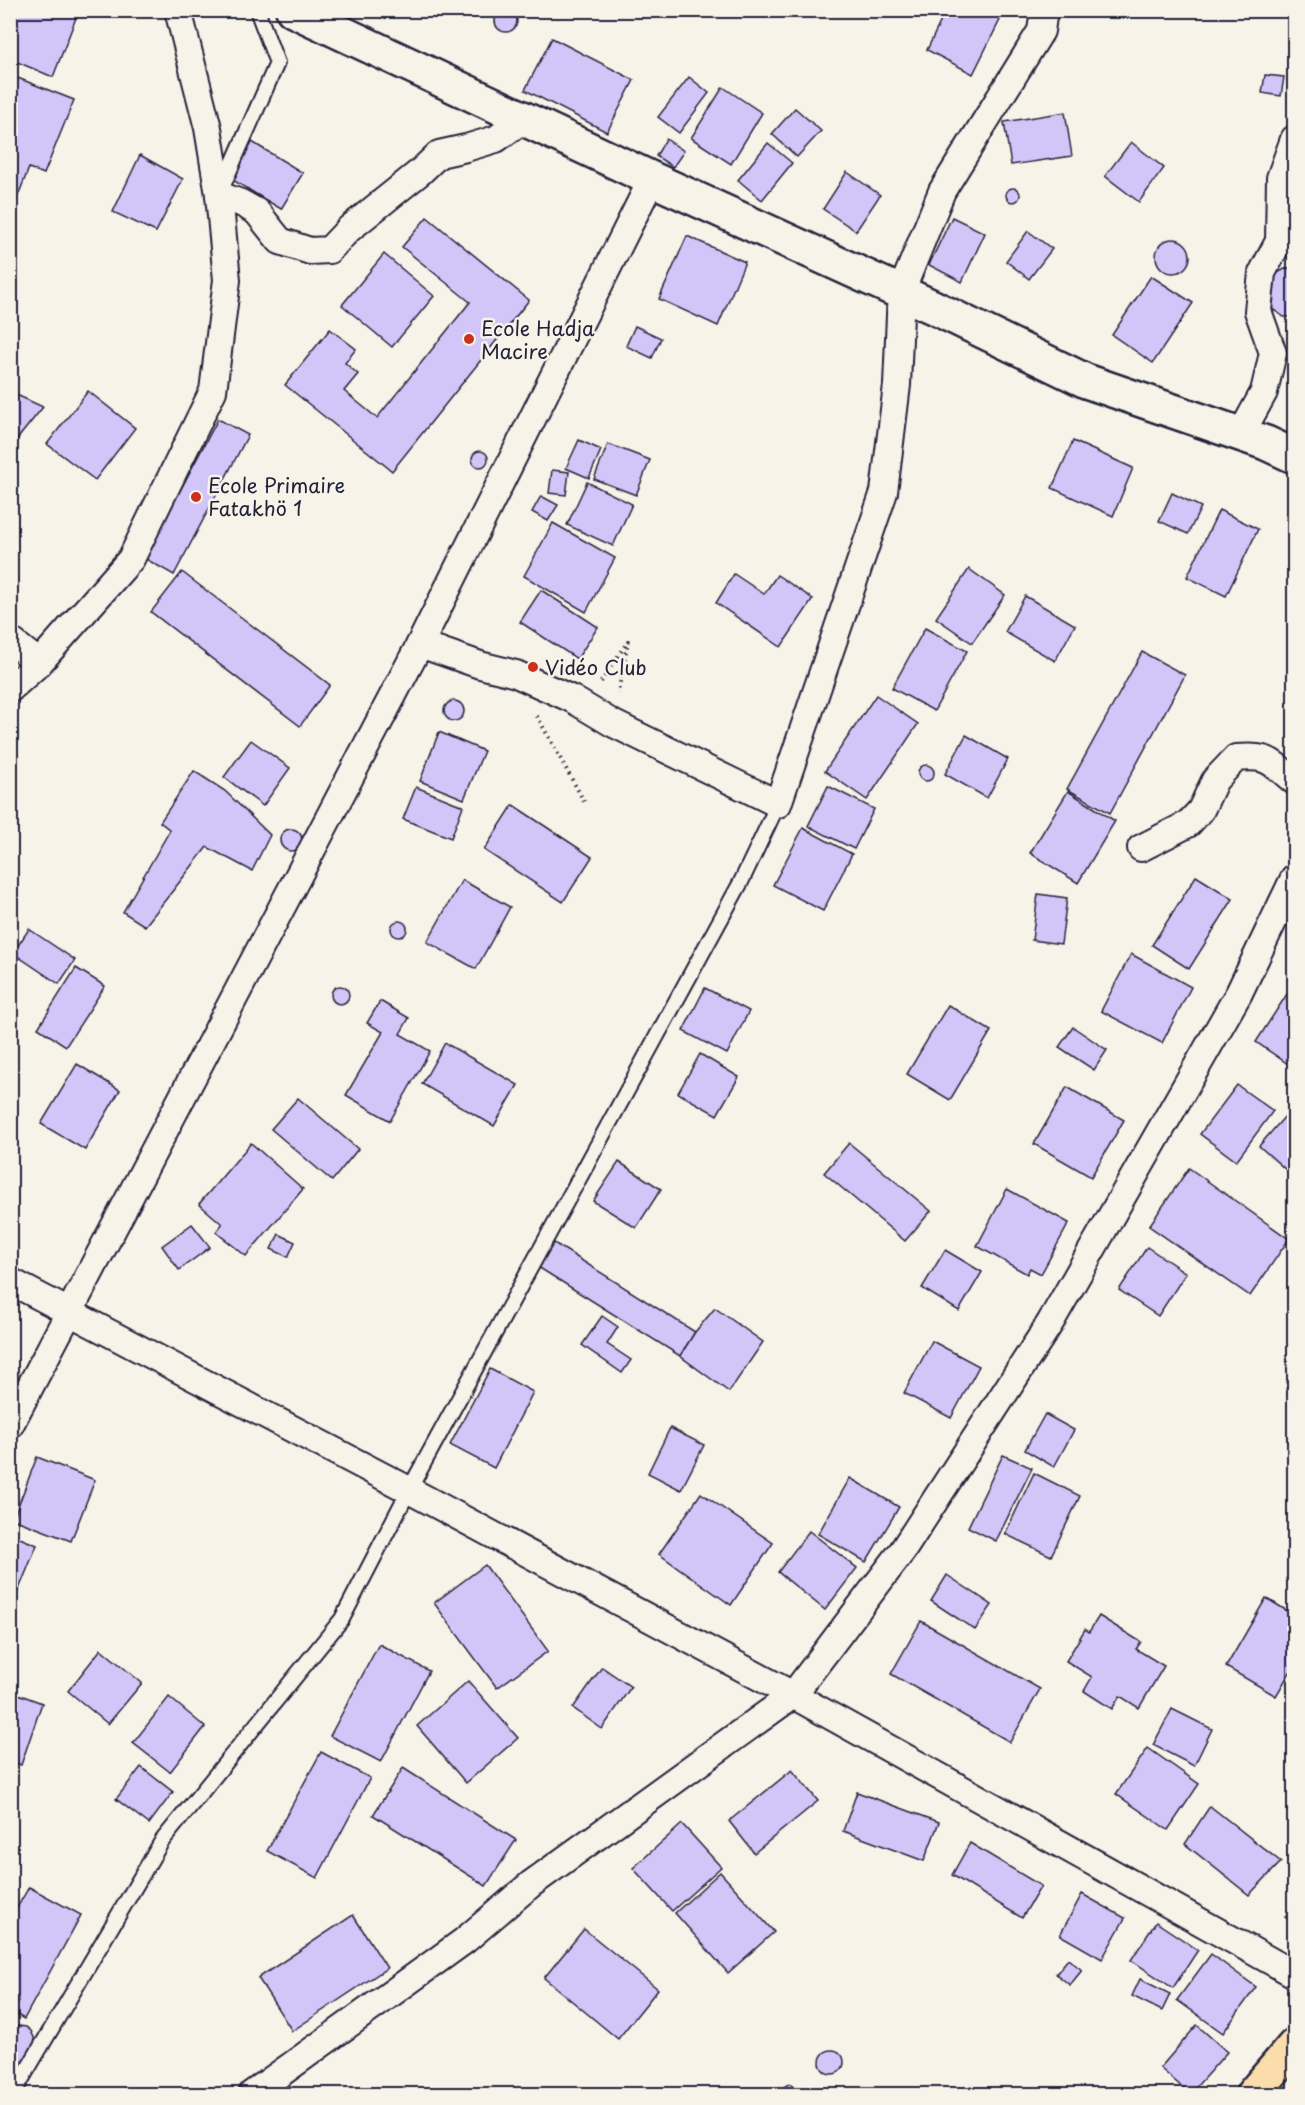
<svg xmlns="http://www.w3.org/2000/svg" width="1305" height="2105" viewBox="0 0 1305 2105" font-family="'Playpen Sans',sans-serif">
<rect width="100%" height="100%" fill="#f7f3e8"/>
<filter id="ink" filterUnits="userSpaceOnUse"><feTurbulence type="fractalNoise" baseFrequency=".0167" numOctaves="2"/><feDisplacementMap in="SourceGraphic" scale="12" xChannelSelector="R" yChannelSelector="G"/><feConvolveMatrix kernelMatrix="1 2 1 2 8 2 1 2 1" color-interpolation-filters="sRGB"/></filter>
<g filter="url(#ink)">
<g fill="#d2c6f8" stroke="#22223b" stroke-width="1.5">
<circle cx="506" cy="21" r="11"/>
<path d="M 10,10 L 79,10 L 53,77 L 10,59 Z"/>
<path d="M 946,10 L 1005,10 L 973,74 L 927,50 Z"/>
<path d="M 552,38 L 634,80 L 607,132 L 525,90 Z"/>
<path d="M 10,75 L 74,100 L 44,174 L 29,168 L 10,216 Z"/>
<path d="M 1265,75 L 1284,77 L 1281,96 L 1262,93 Z"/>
<path d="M 689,77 L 709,93 L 679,133 L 658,117 Z"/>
<path d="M 723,87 L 762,113 L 731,164 L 691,138 Z"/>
<path d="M 795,108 L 821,131 L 797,157 L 772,134 Z"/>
<path d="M 1065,112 L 1072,156 L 1011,165 L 1004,122 Z"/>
<path d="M 666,139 L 684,151 L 673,167 L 656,156 Z"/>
<path d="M 252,142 L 303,173 L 281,209 L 231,179 Z"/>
<path d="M 1131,142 L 1164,168 L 1139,202 L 1105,176 Z"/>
<path d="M 768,143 L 792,163 L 762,200 L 738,180 Z"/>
<path d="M 140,155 L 183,179 L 156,232 L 113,212 Z"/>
<path d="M 847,172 L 880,195 L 856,231 L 823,209 Z"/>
<circle cx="1013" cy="195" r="7"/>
<path d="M 427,217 L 529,300 L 392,471 L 285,385 L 330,329 L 356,349 L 345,363 L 358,374 L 344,391 L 377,418 L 470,302 L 402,247 Z"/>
<path d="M 952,217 L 985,233 L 962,282 L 929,265 Z"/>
<path d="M 1028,231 L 1052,249 L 1029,279 L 1006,261 Z"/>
<path d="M 687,236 L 745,262 L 718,326 L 659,299 Z"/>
<circle cx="1173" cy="256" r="17"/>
<path d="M 384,254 L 434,296 L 392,347 L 342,305 Z"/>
<path d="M 1287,268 L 1294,269 L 1294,316 L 1292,317 L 1284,317 L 1271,308 L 1273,275 Z"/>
<path d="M 1151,276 L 1193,303 L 1153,363 L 1112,335 Z"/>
<path d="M 635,326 L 661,338 L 652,358 L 626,346 Z"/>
<path d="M 88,391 L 135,428 L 95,480 L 47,444 Z"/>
<path d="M 10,392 L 43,407 L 10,448 Z"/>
<path d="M 218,419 L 248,435 L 174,575 L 144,558 Z"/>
<path d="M 579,440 L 601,450 L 589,478 L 566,468 Z"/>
<path d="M 1073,441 L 1133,468 L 1113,516 L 1052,488 Z"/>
<path d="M 608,444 L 650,460 L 636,495 L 594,479 Z"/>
<circle cx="480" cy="459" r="8"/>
<path d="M 552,470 L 569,472 L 566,495 L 549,493 Z"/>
<path d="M 587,482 L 632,504 L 613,546 L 567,525 Z"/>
<path d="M 1172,493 L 1201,507 L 1188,534 L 1159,521 Z"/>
<path d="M 541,496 L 558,505 L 548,521 L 532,512 Z"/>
<path d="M 1219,510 L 1258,529 L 1226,596 L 1187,577 Z"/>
<path d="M 553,523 L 615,558 L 586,612 L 524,576 Z"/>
<path d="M 969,569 L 1005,595 L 972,643 L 936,618 Z"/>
<path d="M 182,572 L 330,685 L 300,726 L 151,612 Z"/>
<path d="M 734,574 L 764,594 L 777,575 L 813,599 L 781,647 L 716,603 Z"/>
<path d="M 541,590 L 598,627 L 577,659 L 520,622 Z"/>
<path d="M 1025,596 L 1075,625 L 1055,661 L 1005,632 Z"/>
<path d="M 925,628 L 967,651 L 934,711 L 892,688 Z"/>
<path d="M 1142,652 L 1185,675 L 1110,813 L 1067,789 Z"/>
<path d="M 876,695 L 918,724 L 867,800 L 825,771 Z"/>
<circle cx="454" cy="711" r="10"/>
<path d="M 439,732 L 484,751 L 464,799 L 420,781 Z"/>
<path d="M 966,735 L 1008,759 L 987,798 L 945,774 Z"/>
<path d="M 251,740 L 290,768 L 263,806 L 224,777 Z"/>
<circle cx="926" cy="773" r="8"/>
<path d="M 194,771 L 225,791 L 270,835 L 252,871 L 207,847 L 145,926 L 123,912 L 170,830 L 160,822 Z"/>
<path d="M 828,786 L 874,809 L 854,849 L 808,826 Z"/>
<path d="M 416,787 L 463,806 L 451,838 L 403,819 Z"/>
<path d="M 1068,791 L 1115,821 L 1078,883 L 1030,853 Z"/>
<path d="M 513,805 L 592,857 L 563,902 L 484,850 Z"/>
<path d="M 803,828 L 852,854 L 823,911 L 773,885 Z"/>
<circle cx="291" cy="840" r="11"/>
<path d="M 1196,876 L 1233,899 L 1189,969 L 1152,945 Z"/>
<path d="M 462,880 L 510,907 L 476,969 L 427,942 Z"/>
<path d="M 1038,894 L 1067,898 L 1061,944 L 1032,940 Z"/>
<circle cx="399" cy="929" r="8"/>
<path d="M 29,929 L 75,960 L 59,984 L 13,953 Z"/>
<path d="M 1131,954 L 1191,987 L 1162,1043 L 1101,1011 Z"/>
<path d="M 76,968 L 105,986 L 66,1046 L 38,1028 Z"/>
<circle cx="340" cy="995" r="9"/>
<path d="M 705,988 L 749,1011 L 727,1054 L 683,1031 Z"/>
<path d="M 1287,994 L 1294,999 L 1294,1068 L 1256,1042 Z"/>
<path d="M 380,1001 L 409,1018 L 400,1034 L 430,1051 L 390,1121 L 346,1095 L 383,1032 L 367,1023 Z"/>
<path d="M 948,1005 L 991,1031 L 950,1100 L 907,1074 Z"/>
<path d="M 1073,1027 L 1107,1050 L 1094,1070 L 1059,1047 Z"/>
<path d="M 445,1043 L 518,1085 L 494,1126 L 422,1084 Z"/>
<path d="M 700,1054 L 739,1077 L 717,1115 L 678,1093 Z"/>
<path d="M 77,1064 L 120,1090 L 85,1150 L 41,1124 Z"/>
<path d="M 1237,1085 L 1273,1111 L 1236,1161 L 1200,1134 Z"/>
<path d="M 1067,1087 L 1124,1120 L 1091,1177 L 1034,1144 Z"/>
<path d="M 298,1098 L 358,1149 L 332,1181 L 271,1129 Z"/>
<path d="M 1294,1106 L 1294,1177 L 1259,1146 Z"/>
<path d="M 251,1143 L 303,1189 L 246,1256 L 216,1232 L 222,1224 L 199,1204 Z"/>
<path d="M 849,1143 L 931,1211 L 905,1241 L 824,1173 Z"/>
<path d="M 619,1162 L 661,1189 L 636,1228 L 593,1201 Z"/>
<path d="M 1189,1168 L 1289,1239 L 1250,1296 L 1149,1226 Z"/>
<path d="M 1007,1189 L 1069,1223 L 1041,1274 L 1030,1268 L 1027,1274 L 977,1246 Z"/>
<path d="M 192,1224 L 210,1247 L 179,1270 L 162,1246 Z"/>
<path d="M 279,1234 L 295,1242 L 288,1257 L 271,1249 Z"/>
<path d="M 554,1243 L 695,1332 L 680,1356 L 538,1267 Z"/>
<path d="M 1147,1247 L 1186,1273 L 1158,1316 L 1119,1290 Z"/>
<path d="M 945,1250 L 982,1272 L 959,1311 L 922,1288 Z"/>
<path d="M 715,1308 L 763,1342 L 729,1392 L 680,1356 L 695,1332 Z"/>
<path d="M 602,1316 L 618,1327 L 607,1344 L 631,1360 L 622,1373 L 582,1345 Z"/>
<path d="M 932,1341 L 979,1366 L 951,1418 L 904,1393 Z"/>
<path d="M 490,1369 L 533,1392 L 494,1468 L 450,1445 Z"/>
<path d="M 1045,1414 L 1074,1430 L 1054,1467 L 1025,1450 Z"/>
<path d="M 670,1428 L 704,1445 L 681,1490 L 648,1473 Z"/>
<path d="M 1003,1455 L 1032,1468 L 996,1541 L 968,1527 Z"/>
<path d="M 37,1457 L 95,1480 L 71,1541 L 13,1519 Z"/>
<path d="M 1034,1473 L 1080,1496 L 1051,1556 L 1005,1534 Z"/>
<path d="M 850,1478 L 899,1507 L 866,1562 L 818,1534 Z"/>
<path d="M 701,1493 L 773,1543 L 731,1605 L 659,1554 Z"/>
<path d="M 809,1531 L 857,1568 L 825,1610 L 778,1572 Z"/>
<path d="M 10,1534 L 37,1545 L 15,1599 L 10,1597 Z"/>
<path d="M 485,1565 L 548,1651 L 497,1688 L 434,1603 Z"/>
<path d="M 947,1575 L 992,1605 L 975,1630 L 931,1601 Z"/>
<path d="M 1266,1598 L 1294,1615 L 1294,1675 L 1290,1672 L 1276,1696 L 1226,1667 Z"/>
<path d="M 1099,1616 L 1141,1642 L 1136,1649 L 1164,1666 L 1139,1708 L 1120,1696 L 1112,1709 L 1084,1691 L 1092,1677 L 1066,1661 L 1085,1629 L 1089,1632 Z"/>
<path d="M 921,1621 L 1040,1689 L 1010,1742 L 891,1674 Z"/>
<path d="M 379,1644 L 429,1671 L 381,1762 L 330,1736 Z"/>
<path d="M 101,1649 L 142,1683 L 108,1724 L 68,1691 Z"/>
<path d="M 602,1667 L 631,1687 L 602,1729 L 573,1708 Z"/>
<path d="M 468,1681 L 518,1738 L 466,1783 L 417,1726 Z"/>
<path d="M 10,1691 L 42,1703 L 21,1765 L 10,1761 Z"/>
<path d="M 169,1697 L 205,1727 L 170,1772 L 133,1743 Z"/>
<path d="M 1172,1709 L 1212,1729 L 1194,1766 L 1153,1745 Z"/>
<path d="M 1148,1748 L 1199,1784 L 1168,1830 L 1116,1794 Z"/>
<path d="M 321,1752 L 370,1778 L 317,1878 L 267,1851 Z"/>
<path d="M 141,1767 L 173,1792 L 149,1824 L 116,1799 Z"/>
<path d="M 403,1768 L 516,1840 L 486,1886 L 373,1815 Z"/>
<path d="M 792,1770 L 818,1801 L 754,1853 L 729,1821 Z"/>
<path d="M 857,1792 L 939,1822 L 924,1861 L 843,1831 Z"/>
<path d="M 1210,1806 L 1281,1862 L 1249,1895 L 1185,1844 Z"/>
<path d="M 682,1824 L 721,1867 L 672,1911 L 633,1868 Z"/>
<path d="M 970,1843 L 1041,1886 L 1022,1918 L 952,1875 Z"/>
<path d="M 720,1872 L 774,1932 L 728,1973 L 675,1913 Z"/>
<path d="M 29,1887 L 81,1915 L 24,2019 L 10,2011 L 10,1920 Z"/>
<path d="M 1082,1894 L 1125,1918 L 1102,1959 L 1060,1935 Z"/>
<path d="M 1294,1903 L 1294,1924 L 1285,1917 Z"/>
<path d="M 353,1915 L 387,1968 L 292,2031 L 258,1978 Z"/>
<path d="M 1156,1922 L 1198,1950 L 1173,1988 L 1131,1960 Z"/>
<path d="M 584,1929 L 658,1989 L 618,2039 L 544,1978 Z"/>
<path d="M 1211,1954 L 1256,1987 L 1223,2033 L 1177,2000 Z"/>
<path d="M 1068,1959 L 1082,1970 L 1070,1985 L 1056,1974 Z"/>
<path d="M 1140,1979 L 1170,1994 L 1162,2011 L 1132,1996 Z"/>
<path d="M 12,2025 L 26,2027 L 31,2031 L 37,2044 L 23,2067 L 10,2067 L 10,2026 Z"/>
<path d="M 1197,2025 L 1227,2052 L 1190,2094 L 1160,2068 Z"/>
<circle cx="832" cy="2062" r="12"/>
<path d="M 790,2083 L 798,2094 L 773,2094 Z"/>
</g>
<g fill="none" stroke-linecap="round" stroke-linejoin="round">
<defs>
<g id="service">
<path d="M 221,190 L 277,63 L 257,10"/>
<path d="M 13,2094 L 162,1841 L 342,1619 L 409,1490 L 741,882 L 778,804"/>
</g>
<g id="minor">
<path d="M 219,195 L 241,203 L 257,212 L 280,241 L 310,251 L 329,250 L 349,229 L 420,172 L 439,154 L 466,148 L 496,139 L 524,119"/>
<path d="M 1241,434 L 1264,392 L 1273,353 L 1258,311 L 1262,273 L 1279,241 L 1280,178 L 1294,139"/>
<path d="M 10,640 L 39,663"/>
<path d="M 420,644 L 480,665 L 516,674 L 572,699 L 612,723 L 778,804 L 884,492 L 897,385 L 901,292 L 942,191 L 1041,31 L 1044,10"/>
<path d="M 10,689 L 39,663 L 131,559 L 213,391 L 227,280 L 219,195 L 208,128 L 178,10"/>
<path d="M 1141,848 L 1188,824 L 1201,810 L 1215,780 L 1236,758 C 1269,755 1270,761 1294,781"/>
<path d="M 10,1281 L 409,1490 L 793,1695 L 1294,1974"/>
<path d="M 10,1425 L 420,644 L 652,179"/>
<path d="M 252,2094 L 464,1941 L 531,1884 L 793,1695 L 903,1550 L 1050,1323 L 1239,993 L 1294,878"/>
</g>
<path id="tertiary" d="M 293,10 L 652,179 L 933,307 L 1086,381 L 1266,443 L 1294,456"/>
<path id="trunk" d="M 1253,2094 L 1294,2046"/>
</defs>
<use href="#service" stroke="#22223b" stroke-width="18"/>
<use href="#minor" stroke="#22223b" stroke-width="30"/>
<use href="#tertiary" stroke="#22223b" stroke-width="38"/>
<use href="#trunk" stroke="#22223b" stroke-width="38"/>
<g stroke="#22223b" stroke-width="4" stroke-dasharray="1.5 4.5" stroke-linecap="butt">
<path d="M 601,682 L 628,641 L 618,693"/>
<path d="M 537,716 L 586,805"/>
</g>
<use href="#service" stroke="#f7f3e8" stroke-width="14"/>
<use href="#minor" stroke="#f7f3e8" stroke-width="26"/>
<use href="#tertiary" stroke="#f7f3e8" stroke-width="33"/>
<use href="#trunk" stroke="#faddab" stroke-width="33"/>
</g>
</g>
<g fill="#c8321e" stroke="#f7f3e8" stroke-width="2">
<circle cx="469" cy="339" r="6"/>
<circle cx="196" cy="497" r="6"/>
<circle cx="533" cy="667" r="6"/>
</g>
<g text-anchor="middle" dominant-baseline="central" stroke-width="5" stroke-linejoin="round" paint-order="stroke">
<g font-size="20" fill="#22223b" stroke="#f7f3e8" text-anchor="start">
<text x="481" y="328">Ecole Hadja<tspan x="481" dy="23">Macire</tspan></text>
<text x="208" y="485">Ecole Primaire<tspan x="208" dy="23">Fatakhö 1</tspan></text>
<text x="545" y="667">Vidéo Club</text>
</g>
</g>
<rect width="1305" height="2105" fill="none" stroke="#f7f3e8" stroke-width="36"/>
<rect x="18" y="18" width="1269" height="2069" fill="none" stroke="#22223b" stroke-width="2" filter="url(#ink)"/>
</svg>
